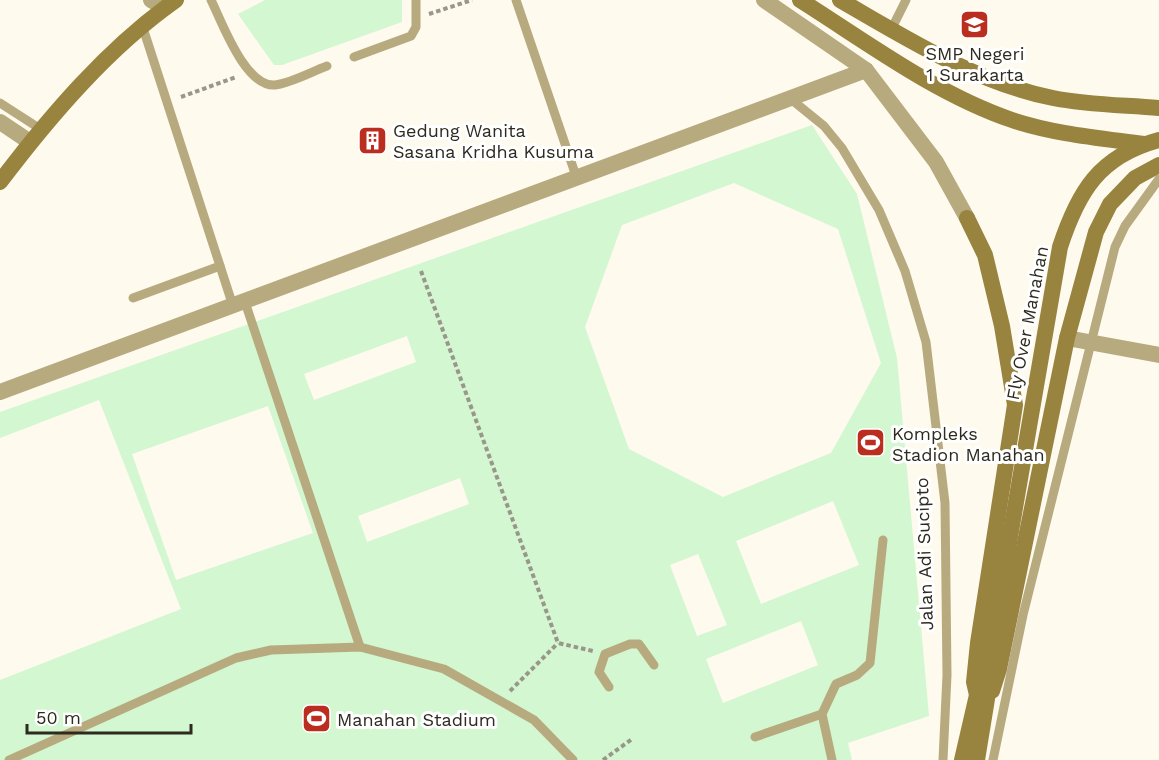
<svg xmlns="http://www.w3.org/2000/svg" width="1159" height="760" viewBox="0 0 1159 760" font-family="'Work Sans',sans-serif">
<rect width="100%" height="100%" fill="#fefaee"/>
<g fill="#d2f7d1" fill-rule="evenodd">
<path d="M 265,0 L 402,0 L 402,22 L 282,65 L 274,65 L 238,14 Z"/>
<path d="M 812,125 L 857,194 L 897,358 L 929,716 L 848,743 L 852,760 L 0,760 L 0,680 L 181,609 L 99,400 L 0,438 L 0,412 ZM 734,183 L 838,229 L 881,363 L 831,453 L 723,497 L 629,449 L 585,327 L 622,225 ZM 407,336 L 416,362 L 314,400 L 304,374 ZM 268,406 L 313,533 L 176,580 L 132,454 ZM 460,478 L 469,504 L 367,542 L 358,516 ZM 833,501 L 859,565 L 761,604 L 736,541 ZM 698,554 L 727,625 L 697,636 L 670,565 ZM 801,621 L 818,665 L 723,703 L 706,659 Z"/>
</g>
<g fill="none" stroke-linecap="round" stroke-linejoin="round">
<g stroke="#9a968a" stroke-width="4" stroke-dasharray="4.5 3" stroke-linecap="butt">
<path d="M 429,14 L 472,0"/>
<path d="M 181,97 L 236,77"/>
<path d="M 421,271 L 558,643 L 593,651"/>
<path d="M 510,691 L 558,643"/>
<path d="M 603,760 L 632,739"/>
</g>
<g stroke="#b8aa7f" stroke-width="9">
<path d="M 211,0 C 222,22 245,87 275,85 C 291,83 311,72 327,66"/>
<path d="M 516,0 L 577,179"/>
<path d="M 143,28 L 233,306"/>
<path d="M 891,30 L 906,0"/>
<path d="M 354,57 L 411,36 L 416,27 L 416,0"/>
<path d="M 792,100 L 824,126 L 842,148 L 879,210 L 905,271 L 926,342 L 945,503 L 947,675 L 943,760"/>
<path d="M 0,103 L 42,130"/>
<path d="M 133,298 L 220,266"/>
<path d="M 245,302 L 360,647"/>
<path d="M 609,687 L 599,672 L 605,654 L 630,644 L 639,644 L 654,665"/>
<path d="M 755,737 L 822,714"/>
<path d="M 9,760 L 236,658 L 271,650 L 360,647 L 444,669 L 534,720 L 573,760"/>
<path d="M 832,760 L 822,714 L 836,684 L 857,675 L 870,663 L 883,540"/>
<path d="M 993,760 L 1023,615 L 1115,247 L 1125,226 L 1159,179"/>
</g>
<g stroke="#b8aa7f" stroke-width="16">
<path d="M 151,0 L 165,8"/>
<path d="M 0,122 L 30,142"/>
<path d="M 1067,338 L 1159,355"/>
<path d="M 0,392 L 866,70"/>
</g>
<path stroke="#b8aa7f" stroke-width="16" d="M 764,0 L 866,70 L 936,162 L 967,218"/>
<g stroke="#98833f" stroke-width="16">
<path d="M 800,0 C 868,43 936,94 1012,120 C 1054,134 1100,138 1144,144"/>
<path d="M 840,0 C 906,38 977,83 1053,98 C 1087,105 1124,105 1159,108"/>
<path d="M 0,182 C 50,116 108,48 176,0"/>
<path d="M 967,218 L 985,255 L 1002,326 L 1015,405 L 978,643 L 974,682 L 977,695"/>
<path d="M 992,691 L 999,669 L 1067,338 L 1096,232 L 1110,204 L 1135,178 L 1159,165"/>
<path d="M 962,760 L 977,695 L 985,682 L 1060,247 C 1078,192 1099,156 1159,140"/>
<path d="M 977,760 L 987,699 L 986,689"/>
</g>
</g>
<defs>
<symbol id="school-square" viewBox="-11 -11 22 22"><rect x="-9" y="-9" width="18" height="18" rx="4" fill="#bb2e1f" stroke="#fff"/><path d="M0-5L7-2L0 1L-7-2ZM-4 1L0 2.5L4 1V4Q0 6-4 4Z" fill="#fff"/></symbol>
<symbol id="building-square" viewBox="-11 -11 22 22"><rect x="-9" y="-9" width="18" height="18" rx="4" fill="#bb2e1f" stroke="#fff"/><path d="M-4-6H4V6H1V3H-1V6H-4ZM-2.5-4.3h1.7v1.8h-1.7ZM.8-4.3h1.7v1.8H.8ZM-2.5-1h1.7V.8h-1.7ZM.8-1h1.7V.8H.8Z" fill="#fff"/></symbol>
<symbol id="stadium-square" viewBox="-11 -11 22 22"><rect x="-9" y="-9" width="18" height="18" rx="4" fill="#bb2e1f" stroke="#fff"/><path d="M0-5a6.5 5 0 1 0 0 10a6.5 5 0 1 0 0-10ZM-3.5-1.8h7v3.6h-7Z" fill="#fff"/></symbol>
</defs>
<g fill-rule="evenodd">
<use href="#school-square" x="958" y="8" width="33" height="33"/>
<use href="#building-square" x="356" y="124" width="33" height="33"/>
<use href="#stadium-square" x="854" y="426" width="33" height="33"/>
<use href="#stadium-square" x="300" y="702" width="33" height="33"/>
</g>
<g text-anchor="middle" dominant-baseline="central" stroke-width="6" stroke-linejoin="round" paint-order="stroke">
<g font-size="18" fill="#2e2a1f" stroke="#fff" text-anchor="start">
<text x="975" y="53" text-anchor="middle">SMP Negeri<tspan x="975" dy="21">1 Surakarta</tspan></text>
<text x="393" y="130">Gedung Wanita<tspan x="393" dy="21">Sasana Kridha Kusuma</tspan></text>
<text x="892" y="433">Kompleks<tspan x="892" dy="21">Stadion Manahan</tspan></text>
<text x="337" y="719">Manahan Stadium</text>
</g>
<g font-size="18" fill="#2e2a1f" stroke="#fff">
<text transform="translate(1027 323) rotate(-79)">Fly Over Manahan</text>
<text transform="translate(924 554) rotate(-92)">Jalan Adi Sucipto</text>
</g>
</g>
<path d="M27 724v9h164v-9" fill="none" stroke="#2e2a1f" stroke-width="3"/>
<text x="36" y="724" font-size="18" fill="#2e2a1f" stroke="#ffffff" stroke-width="4.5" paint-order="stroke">50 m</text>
</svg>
